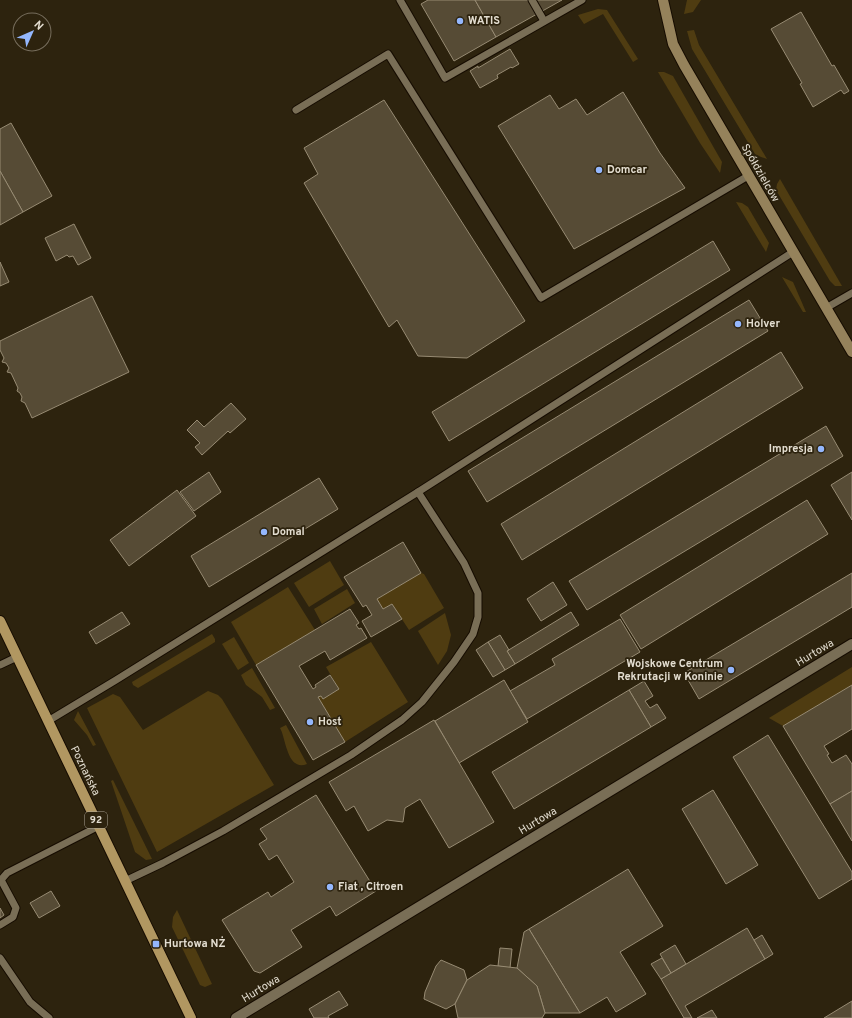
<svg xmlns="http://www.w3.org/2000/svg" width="852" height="1018" viewBox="0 0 852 1018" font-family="Overpass,sans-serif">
<rect width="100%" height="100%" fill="#2d230e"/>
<g fill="#4f3c11">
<path d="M 687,0 L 701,0 L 693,12 L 684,14 Z"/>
<path d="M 598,9 L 607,10 L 638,59 L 633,62 L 603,14 L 584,24 L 578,15 Z"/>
<path d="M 694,30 L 699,45 L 767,159 L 761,157 L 755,154 L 692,49 L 687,31 Z"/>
<path d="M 658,72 L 664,72 L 673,76 L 722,162 L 720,173 L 700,143 Z"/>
<path d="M 780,179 L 842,286 L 835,286 L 830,281 L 776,190 L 777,184 Z"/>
<path d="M 736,202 L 742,203 L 748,207 L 769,243 L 766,252 Z"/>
<path d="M 782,277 L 793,282 L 806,312 L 803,312 Z"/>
<path d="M 330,561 L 344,585 L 309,607 L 294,583 Z"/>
<path d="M 421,573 L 424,574 L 444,608 L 409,630 L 392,604 L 383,609 L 377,599 Z"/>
<path d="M 288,587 L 315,630 L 256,665 L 231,622 Z"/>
<path d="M 347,589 L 355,603 L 322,624 L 314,609 Z"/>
<path d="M 445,613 L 451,635 L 447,651 L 438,665 L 418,631 Z"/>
<path d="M 212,634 L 215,639 L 215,642 L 207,647 L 138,688 L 133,685 L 132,682 Z"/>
<path d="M 234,637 L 249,663 L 238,670 L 222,644 Z"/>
<path d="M 371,642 L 408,702 L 345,742 L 318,697 L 321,696 L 323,699 L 339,689 L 326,667 Z"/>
<path d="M 852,667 L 852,685 L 783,726 L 769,718 Z"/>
<path d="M 252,668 L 275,708 L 270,710 L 262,697 L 246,685 L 241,675 Z"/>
<path d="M 208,691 L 218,695 L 222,699 L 274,785 L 157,852 L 87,708 L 113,694 L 120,697 L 143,730 Z"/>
<path d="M 78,711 L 96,745 L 93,746 L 87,735 L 74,720 Z"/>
<path d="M 286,725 L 307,764 C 287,772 286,738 280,728 Z"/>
<path d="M 113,780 L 152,859 L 146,860 L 135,852 L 111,781 Z"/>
<path d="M 177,910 L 212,984 L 205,987 L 200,985 L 172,927 L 173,917 Z"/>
</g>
<g fill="#564b35" stroke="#978b73">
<path d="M 428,0 L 475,0 L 496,37 L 454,61 L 421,4 Z"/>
<path d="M 475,0 L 562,0 L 496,37 Z"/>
<path d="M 801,12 L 832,66 L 834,65 L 849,91 L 844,94 L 841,90 L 813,107 L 800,84 L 802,83 L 771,29 Z"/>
<path d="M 510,49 L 519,64 L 512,68 L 511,67 L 497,75 L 498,78 L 480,88 L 470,71 L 478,66 L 478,68 Z"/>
<path d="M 623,92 L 660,153 L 685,188 L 574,249 L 498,126 L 550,95 L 559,109 L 576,99 L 587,115 Z"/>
<path d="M 384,100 L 525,321 L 467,358 L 418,356 L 397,320 L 389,327 L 304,183 L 318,174 L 304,148 Z"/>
<path d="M 11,123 L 52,196 L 23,212 L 0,171 L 0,129 Z"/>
<path d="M 0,171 L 23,212 L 0,225 Z"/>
<path d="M 74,224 L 91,258 L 78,265 L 73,256 L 69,257 L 67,255 L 56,261 L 45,238 Z"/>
<path d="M 713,241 L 730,270 L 449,441 L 432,412 Z"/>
<path d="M 0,262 L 9,282 L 0,286 Z"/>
<path d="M 92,296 L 129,372 L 32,418 L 25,403 L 21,401 L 22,397 L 20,393 L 17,391 L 18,388 L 11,373 L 7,372 L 9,368 L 6,363 L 2,362 L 4,358 L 0,350 L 0,341 Z"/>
<path d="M 749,300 L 768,331 L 487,502 L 468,471 Z"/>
<path d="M 781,352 L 803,388 L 522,560 L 501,524 Z"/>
<path d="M 231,403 L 246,419 L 230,433 L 228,431 L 202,455 L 195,447 L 200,443 L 187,430 L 197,420 L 204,427 Z"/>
<path d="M 826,426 L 843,456 L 587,610 L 569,581 Z"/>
<path d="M 209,472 L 221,492 L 194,511 L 180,492 Z"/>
<path d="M 852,472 L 852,520 L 831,485 Z"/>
<path d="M 319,478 L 338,509 L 209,587 L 191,556 Z"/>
<path d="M 177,490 L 196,516 L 129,566 L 110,540 Z"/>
<path d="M 807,500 L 828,534 L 641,649 L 620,615 Z"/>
<path d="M 403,542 L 421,573 L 377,599 L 383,609 L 392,604 L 402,619 L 371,637 L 362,621 L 372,615 L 366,605 L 363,607 L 344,577 Z"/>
<path d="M 852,573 L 852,607 L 699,699 L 684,673 Z"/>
<path d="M 553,582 L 567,605 L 541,621 L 527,599 Z"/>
<path d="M 350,609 L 359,623 L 356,625 L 359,629 L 361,628 L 367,638 L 330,660 L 325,651 L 299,666 L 313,689 L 316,687 L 315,685 L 330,675 L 339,689 L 323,699 L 321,696 L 318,697 L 345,742 L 313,760 L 256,665 Z"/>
<path d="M 122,612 L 130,624 L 96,644 L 89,632 Z"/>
<path d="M 571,612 L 579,625 L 515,664 L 507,651 Z"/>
<path d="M 620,619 L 640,652 L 527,719 L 510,691 L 555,665 L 552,659 Z"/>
<path d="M 500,635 L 509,650 L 507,651 L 515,664 L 505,670 L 488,642 Z"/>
<path d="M 488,642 L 505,670 L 493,677 L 476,650 Z"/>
<path d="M 504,680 L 528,722 L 459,763 L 435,721 Z"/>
<path d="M 644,681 L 653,696 L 645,701 L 650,708 L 657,704 L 666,718 L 651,727 L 629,690 Z"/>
<path d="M 852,685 L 852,729 L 824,746 L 829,754 L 827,755 L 832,763 L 846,755 L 852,764 L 852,791 L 830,804 L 783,726 Z"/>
<path d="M 629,690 L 651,727 L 514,809 L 492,772 Z"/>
<path d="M 434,720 L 494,822 L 449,848 L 420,799 L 405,808 L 403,822 L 387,820 L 368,831 L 354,806 L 346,811 L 329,782 Z"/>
<path d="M 768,735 L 852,872 L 852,879 L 819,899 L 733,757 Z"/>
<path d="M 713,790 L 758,865 L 726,884 L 682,809 Z"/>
<path d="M 852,791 L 852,841 L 830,804 Z"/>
<path d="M 316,795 L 376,891 L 336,916 L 330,906 L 291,930 L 302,947 L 260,973 L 254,971 L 222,920 L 268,892 L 271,897 L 294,882 L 277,855 L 269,860 L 259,844 L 267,839 L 260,829 Z"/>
<path d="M 628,869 L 663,926 L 620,952 L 646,994 L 616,1012 L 607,997 L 580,1013 L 529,929 Z"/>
<path d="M 51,891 L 60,906 L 39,918 L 30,903 Z"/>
<path d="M 0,908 L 4,915 L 0,918 Z"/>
<path d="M 747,928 L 765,959 L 685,1006 L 692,1018 L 684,1018 L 661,979 Z"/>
<path d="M 529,929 L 580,1013 L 545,1013 L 537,986 L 517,968 L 524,932 Z"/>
<path d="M 762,935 L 773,954 L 765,959 L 754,940 Z"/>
<path d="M 675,945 L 686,964 L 671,973 L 660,954 Z"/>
<path d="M 500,948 L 512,949 L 510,968 L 498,966 Z"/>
<path d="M 662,958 L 671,973 L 661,979 L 651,964 Z"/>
<path d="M 441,960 L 464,970 L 467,980 L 455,1004 L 446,1009 L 424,999 L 425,992 L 436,966 Z"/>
<path d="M 490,965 L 517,968 L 537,986 L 545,1013 L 542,1018 L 458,1018 L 455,1004 L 467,980 Z"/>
<path d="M 339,991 L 348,1005 L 328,1016 L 329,1018 L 314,1018 L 309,1009 Z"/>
<path d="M 852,1001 L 852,1018 L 824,1018 Z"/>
<path d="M 712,1010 L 717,1018 L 697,1018 Z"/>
</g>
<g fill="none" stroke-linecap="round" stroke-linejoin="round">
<defs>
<g id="lane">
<path d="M 400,0 L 445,78 L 582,0"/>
<path d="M 532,0 L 544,21"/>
<path d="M 296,110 L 388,54 L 541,298 L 748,176"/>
<path d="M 826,308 L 852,293"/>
<path d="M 0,665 L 17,657"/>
<path d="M 48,721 L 116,680 L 418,492 L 793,252"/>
<path d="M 125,881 L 163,863 L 223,831 L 351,755 L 402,720 L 422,702 L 454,662 L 473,634 L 478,617 L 478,593 L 464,563 L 418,492"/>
<path d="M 0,925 L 13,917 L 16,908 L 1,880 L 7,873 L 99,826"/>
<path d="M 0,958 L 30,1002 L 49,1018"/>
</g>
<path id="street" d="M 236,1018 L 852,644"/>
<path id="secondary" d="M 663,0 L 673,44 L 684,65 L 852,352"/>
<path id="primary" d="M 0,621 L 191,1018"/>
</defs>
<use href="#lane" stroke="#160c00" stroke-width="9"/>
<use href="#street" stroke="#160c00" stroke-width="12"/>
<use href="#secondary" stroke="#160c00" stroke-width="12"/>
<use href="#primary" stroke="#160c00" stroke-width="12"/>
<use href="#lane" stroke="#796e56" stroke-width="7"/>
<use href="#street" stroke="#796e56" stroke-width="10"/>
<use href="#secondary" stroke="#95825b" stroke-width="10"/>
<use href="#primary" stroke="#b19761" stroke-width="10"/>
</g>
<g fill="#94b7fd" stroke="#2d230e" stroke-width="1.5">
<circle cx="460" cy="21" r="4"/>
<circle cx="599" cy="170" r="4"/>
<circle cx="738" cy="324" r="4"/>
<circle cx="821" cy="449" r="4"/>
<circle cx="264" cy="532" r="4"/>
<circle cx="731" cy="670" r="4"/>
<circle cx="310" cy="722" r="4"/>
<circle cx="330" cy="887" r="4"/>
<rect x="152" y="940" width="8" height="8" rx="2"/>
</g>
<g text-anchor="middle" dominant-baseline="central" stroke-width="3.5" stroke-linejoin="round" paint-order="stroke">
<rect fill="#2d230e" stroke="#aca596" stroke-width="1" x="85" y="812" width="22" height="16" rx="3"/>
<g font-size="10" font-weight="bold" fill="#e3ddd0">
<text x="96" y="820">92</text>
</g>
<g font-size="11" font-weight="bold" fill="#e3ddd0" stroke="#2d230e" text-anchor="start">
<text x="468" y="21">WATIS</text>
<text x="607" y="170">Domcar</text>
<text x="746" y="324">Holver</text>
<text x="813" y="449" text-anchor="end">Impresja</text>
<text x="272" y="532">Domal</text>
<text x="723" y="664" text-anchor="end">Wojskowe Centrum<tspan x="723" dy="13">Rekrutacji w Koninie</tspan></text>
<text x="318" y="722">Host</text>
<text x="338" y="887">Fiat , Citroen</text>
<text x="164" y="944">Hurtowa NŻ</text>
</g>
<g font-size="11" fill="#e3ddd0" stroke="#2d230e">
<text transform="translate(760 173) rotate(60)">Spółdzielców</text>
<text transform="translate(815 653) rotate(-31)">Hurtowa</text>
<text transform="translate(85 771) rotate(64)">Poznańska</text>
<text transform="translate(538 821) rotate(-31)">Hurtowa</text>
<text transform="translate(261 989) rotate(-31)">Hurtowa</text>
</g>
</g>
<g transform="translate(32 32) rotate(45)"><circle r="19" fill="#2d230e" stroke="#766d5c"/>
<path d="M0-3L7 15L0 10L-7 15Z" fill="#94b7fd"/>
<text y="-6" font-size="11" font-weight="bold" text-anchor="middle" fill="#e3ddd0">N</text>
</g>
</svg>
